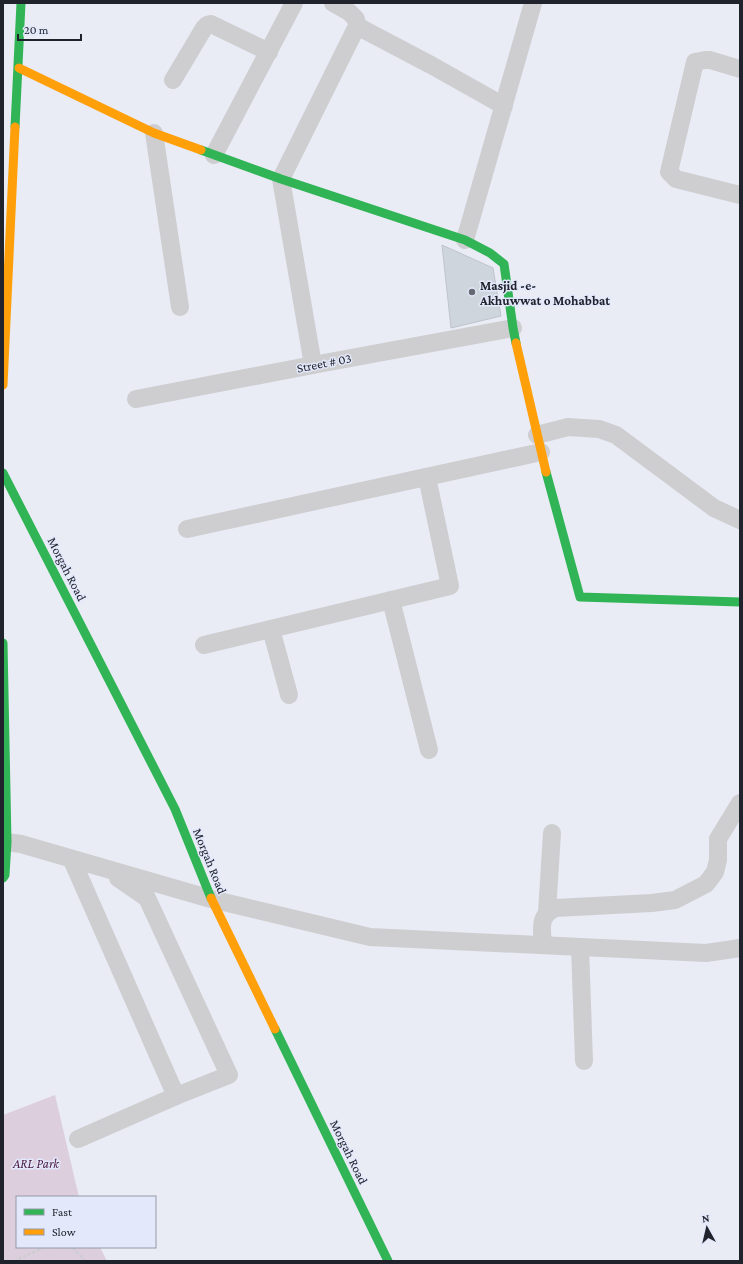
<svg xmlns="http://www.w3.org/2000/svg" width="743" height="1264" viewBox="0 0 743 1264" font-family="'Crimson Pro',serif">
<rect width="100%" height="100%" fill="#e9ecf5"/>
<path fill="#dccedd" d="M 55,1095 L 79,1197 L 17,1197 L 17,1247 L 100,1247 L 107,1261 L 3,1261 L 3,1115 Z"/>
<path fill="#cfd5dc" stroke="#bfc4cb" d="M 442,245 L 493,268 L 501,316 L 451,328 Z"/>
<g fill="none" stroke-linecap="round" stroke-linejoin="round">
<g stroke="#cdcdd1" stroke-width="2.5" stroke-dasharray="3 2" stroke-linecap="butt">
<path d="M 53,1247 L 73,1248 L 85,1261"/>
<path d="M 14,1261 L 45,1247"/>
</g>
<g stroke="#ceced1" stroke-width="18">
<path d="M 357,26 L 431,65 L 504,106"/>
<path d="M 740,69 L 710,60 L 705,60 L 695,62 L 669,172 L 676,179 L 740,195"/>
<path d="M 173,80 L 204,28 L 207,25 L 211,24 L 269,52"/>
<path d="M 154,133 L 180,307"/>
<path d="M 214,155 L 294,3"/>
<path d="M 465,240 L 533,3"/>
<path d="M 313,365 L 281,179 L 357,26 L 356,19 L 349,12 L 333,3"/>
<path d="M 136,399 L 313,365 L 513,328"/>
<path d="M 537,435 L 568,427 L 599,429 L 616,435 L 714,508 L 740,520"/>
<path d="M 187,529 L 541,452"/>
<path d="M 391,600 L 429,750"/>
<path d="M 271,629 L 289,695"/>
<path d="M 204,645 L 450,586 L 427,477"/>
<path d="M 7,842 L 21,844 L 211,899 L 370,937 L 706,953 L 740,948"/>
<path d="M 72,860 L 176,1096"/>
<path d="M 547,912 L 552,833"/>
<path d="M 543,945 C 542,928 538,917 555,908 L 652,903 L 675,900 L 706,884 L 715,872 L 718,860 L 718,839 L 740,803"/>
<path d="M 580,947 L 584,1061"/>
<path d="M 78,1139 L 176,1096 L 229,1075 L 147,898 L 118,878"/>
</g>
<g stroke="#30b455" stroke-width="9">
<path d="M 15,127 L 21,3"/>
<path d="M 201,150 L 281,179 L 465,240 L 490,253 L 504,264 L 513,328 L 516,343"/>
<path d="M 546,472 L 580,597 L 740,602"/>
<path d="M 3,473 L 175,809 L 211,898"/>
<path d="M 3,643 L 7,842 L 5,875 L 3,878"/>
<path d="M 275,1029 L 388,1261"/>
</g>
<g stroke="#ff9f0a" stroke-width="9">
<path d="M 19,68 L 154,133 L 201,150"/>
<path d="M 516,343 L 546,472"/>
<path d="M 3,385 L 15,127"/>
<path d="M 211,898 L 275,1029"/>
</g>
</g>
<circle fill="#676972" stroke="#e3e8fb" stroke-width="1.5" cx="472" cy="292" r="4"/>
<g text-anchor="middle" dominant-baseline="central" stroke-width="3" stroke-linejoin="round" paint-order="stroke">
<g font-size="13" font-weight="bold" fill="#21232c" stroke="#e3e8fb" text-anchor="start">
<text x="480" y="285">Masjid -e-<tspan x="480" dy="15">Akhuwwat o Mohabbat</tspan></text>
</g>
<g font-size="13" fill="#21232c" stroke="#e3e8fb">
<text transform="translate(324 363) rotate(-11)">Street # 03</text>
<text transform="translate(67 569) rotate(63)">Morgah Road</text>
<text transform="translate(210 861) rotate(68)">Morgah Road</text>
<text transform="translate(349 1152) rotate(64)">Morgah Road</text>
</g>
<g font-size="13" font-style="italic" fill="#4a1840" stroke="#e3e8fb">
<text x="36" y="1163">ARL Park</text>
</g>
</g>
<rect width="743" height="1264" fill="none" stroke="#21232c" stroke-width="8"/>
<rect x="16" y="1196" width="140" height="52" fill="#e3e8fb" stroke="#9599a8"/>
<rect x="24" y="1209" width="20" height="6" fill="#30b455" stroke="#9599a8"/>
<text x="52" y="1216" font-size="12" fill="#21232c">Fast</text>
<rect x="24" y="1229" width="20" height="6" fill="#ff9f0a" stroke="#9599a8"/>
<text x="52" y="1236" font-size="12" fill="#21232c">Slow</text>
<g transform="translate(707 1228) rotate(352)" stroke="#e3e8fb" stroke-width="3" paint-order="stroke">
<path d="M0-3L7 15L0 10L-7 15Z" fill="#21232c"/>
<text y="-6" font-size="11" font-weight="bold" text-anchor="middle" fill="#21232c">N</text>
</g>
<path d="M18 34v6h63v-6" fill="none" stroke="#21232c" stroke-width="2"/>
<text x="24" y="34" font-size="12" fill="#21232c" stroke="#e3e8fb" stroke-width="3" paint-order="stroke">20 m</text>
</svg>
